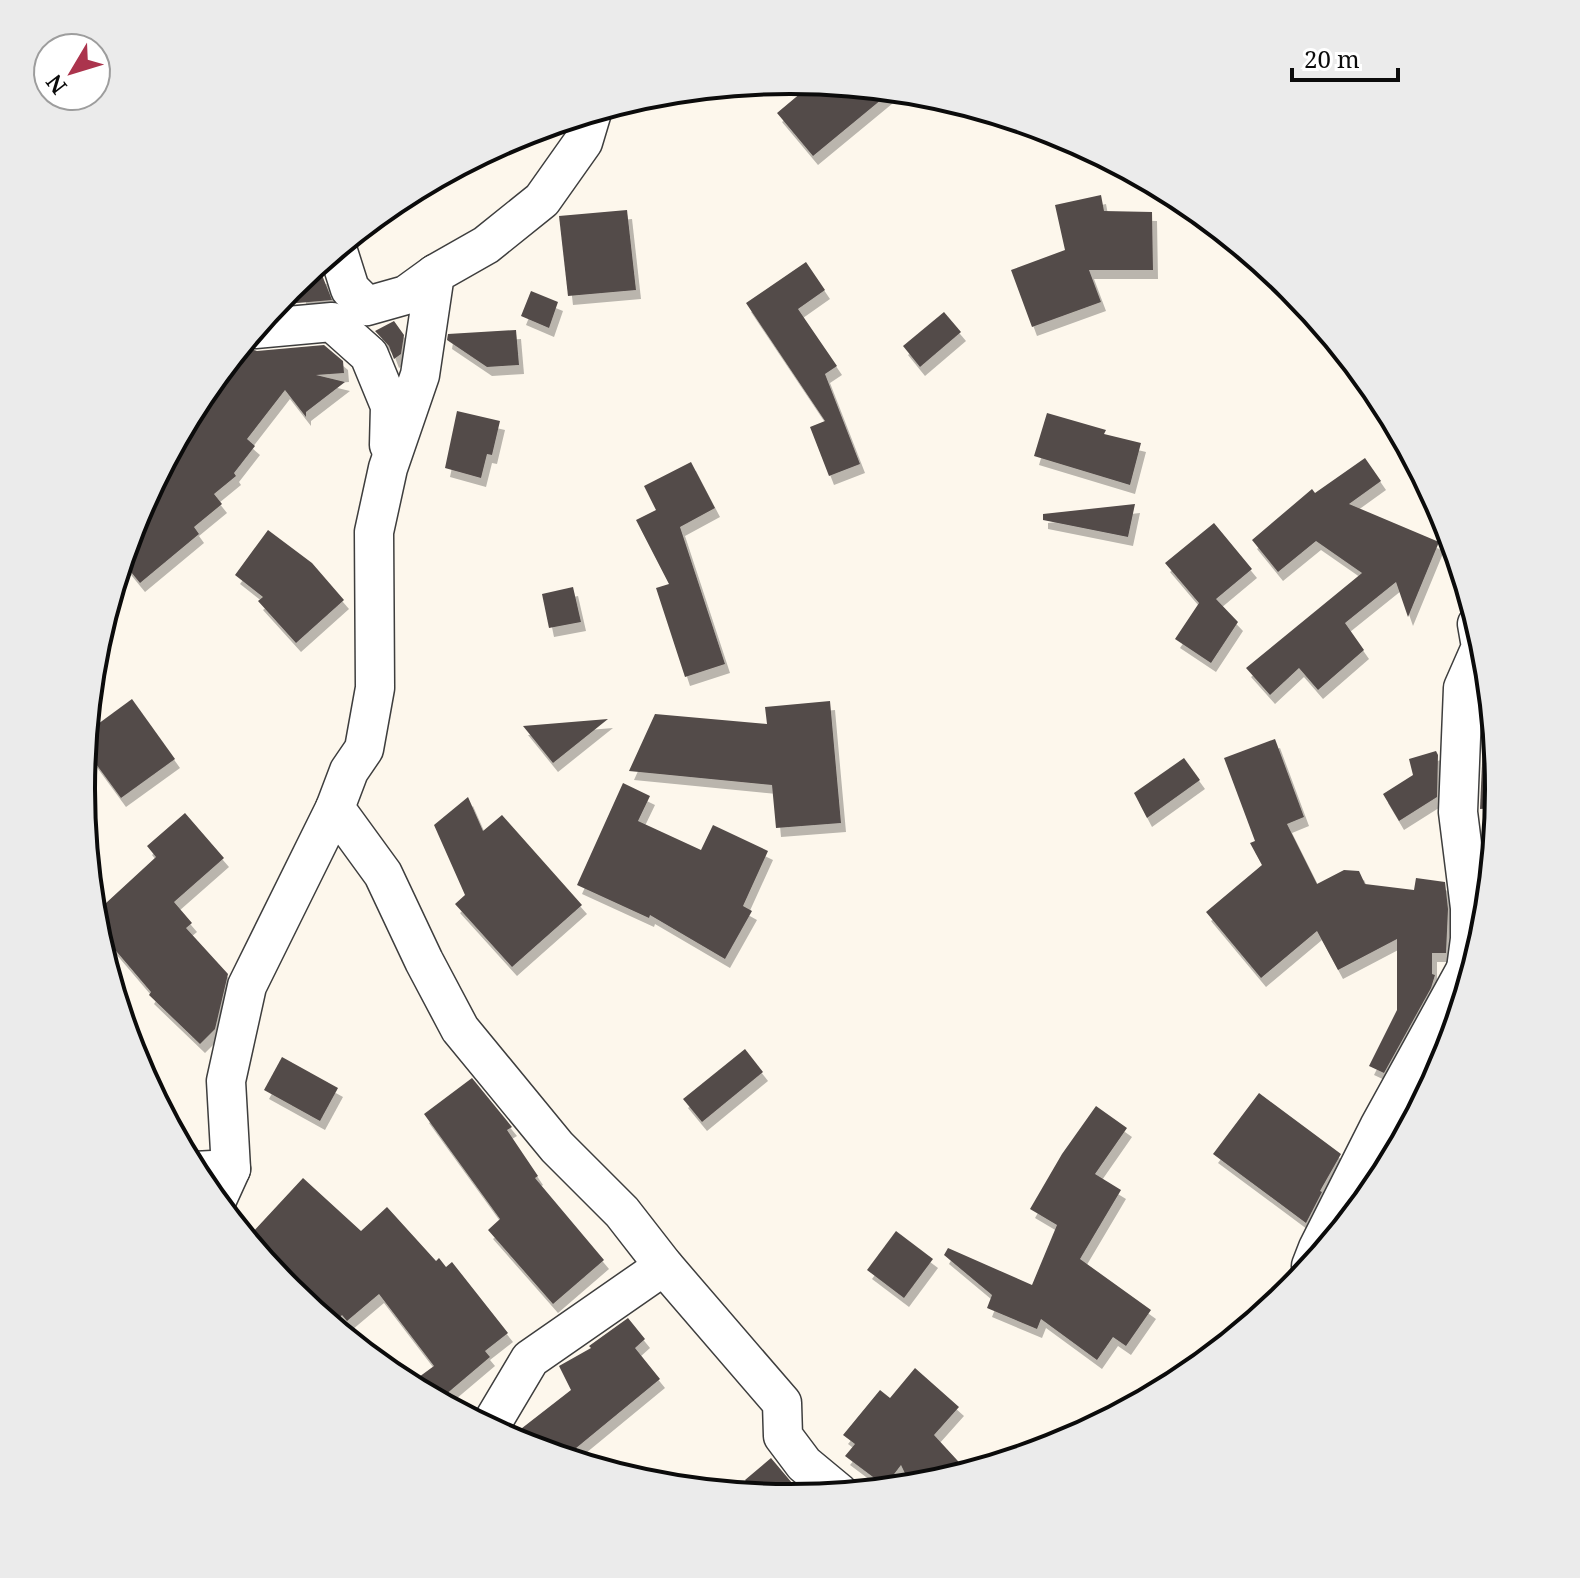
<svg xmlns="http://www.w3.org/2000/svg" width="1580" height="1578" viewBox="0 0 1580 1578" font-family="'Noto Serif',serif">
<defs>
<filter id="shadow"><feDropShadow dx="5" dy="9" stdDeviation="0" flood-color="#0004"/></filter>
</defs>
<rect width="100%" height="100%" fill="#fdf7ec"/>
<g fill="#534b49" filter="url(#shadow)">
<path d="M 814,82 L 829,84 L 893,90 L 813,156 L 777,113 Z"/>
<path d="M 1101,195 L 1104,211 L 1152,212 L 1153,270 L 1089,270 L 1101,302 L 1032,327 L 1011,270 L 1065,250 L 1055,205 Z"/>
<path d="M 627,210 L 636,290 L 568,296 L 559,216 Z"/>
<path d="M 806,262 L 825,290 L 798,309 L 837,366 L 825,374 L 860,464 L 829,476 L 810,427 L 825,421 L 746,303 Z"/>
<path d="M 322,275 L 332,300 L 274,305 L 282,296 L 301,295 L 300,279 L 302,277 Z"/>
<path d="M 531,291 L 558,302 L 549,328 L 521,316 Z"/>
<path d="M 944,312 L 961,332 L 920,367 L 903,346 Z"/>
<path d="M 394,321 L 404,335 L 401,354 L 394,359 L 389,346 L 375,331 Z"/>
<path d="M 516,330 L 519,365 L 487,367 L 447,340 L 448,334 Z"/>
<path d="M 241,345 L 257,351 L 324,345 L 343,361 L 344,373 L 316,375 L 345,382 L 306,412 L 306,417 L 285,390 L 247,439 L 255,446 L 234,473 L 236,476 L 214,494 L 222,504 L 194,527 L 199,534 L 140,583 L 122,561 L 135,517 L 182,430 L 218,383 L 214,379 Z"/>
<path d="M 457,411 L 500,421 L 492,455 L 487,454 L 481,478 L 445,468 Z"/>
<path d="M 1047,413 L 1106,430 L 1104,434 L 1141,443 L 1130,485 L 1034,456 Z"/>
<path d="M 1365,458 L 1381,481 L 1349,504 L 1439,542 L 1408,617 L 1396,582 L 1345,623 L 1364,650 L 1318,690 L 1299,668 L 1270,695 L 1246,668 L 1362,573 L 1316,541 L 1278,572 L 1252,540 L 1312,489 L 1315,493 Z"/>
<path d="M 691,462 L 715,508 L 680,527 L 725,664 L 685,677 L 656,588 L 669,584 L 636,520 L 656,510 L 644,486 Z"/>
<path d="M 1135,504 L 1128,537 L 1043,520 L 1043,514 Z"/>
<path d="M 1214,523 L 1252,569 L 1216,599 L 1238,622 L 1211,663 L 1175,639 L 1199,603 L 1165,563 Z"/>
<path d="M 268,530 L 312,563 L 344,600 L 296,643 L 258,601 L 263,597 L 235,575 Z"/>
<path d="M 573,587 L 581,622 L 549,628 L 542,594 Z"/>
<path d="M 132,699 L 175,759 L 121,798 L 85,749 L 87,732 Z"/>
<path d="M 830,701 L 841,823 L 776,828 L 772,785 L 629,771 L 655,714 L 767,724 L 765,707 Z"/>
<path d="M 1491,712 L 1499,789 L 1497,808 L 1480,809 L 1484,719 Z"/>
<path d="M 608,719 L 553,763 L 523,726 Z"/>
<path d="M 1275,739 L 1304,817 L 1287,824 L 1317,884 L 1344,870 L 1359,871 L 1365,884 L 1414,890 L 1416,878 L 1445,882 L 1448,909 L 1446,953 L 1432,953 L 1432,974 L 1435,975 L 1431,988 L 1384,1073 L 1369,1066 L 1397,1010 L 1397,939 L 1338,970 L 1317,931 L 1261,978 L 1206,912 L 1262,865 L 1250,843 L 1255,841 L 1224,758 Z"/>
<path d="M 1436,751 L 1438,755 L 1437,797 L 1399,821 L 1383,794 L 1413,775 L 1409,759 Z"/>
<path d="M 1184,758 L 1200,780 L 1147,818 L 1134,793 Z"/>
<path d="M 623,783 L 650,796 L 638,821 L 701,850 L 713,825 L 768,851 L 743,906 L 752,911 L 725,959 L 650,915 L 649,918 L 577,885 Z"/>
<path d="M 468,797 L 483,831 L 502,815 L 582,905 L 512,967 L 455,904 L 465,895 L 434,825 Z"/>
<path d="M 185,813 L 224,858 L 174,902 L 192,923 L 186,928 L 228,974 L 215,1029 L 200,1044 L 149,995 L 151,992 L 94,925 L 93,915 L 156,857 L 147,846 Z"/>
<path d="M 745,1049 L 763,1072 L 702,1122 L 683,1099 Z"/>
<path d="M 282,1057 L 338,1088 L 320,1121 L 264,1090 Z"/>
<path d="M 472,1078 L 512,1127 L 507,1130 L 538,1176 L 535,1178 L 604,1260 L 553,1304 L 488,1230 L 500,1219 L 424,1114 Z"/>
<path d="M 1259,1093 L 1341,1154 L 1320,1191 L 1322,1192 L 1306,1223 L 1213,1154 Z"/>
<path d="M 1096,1106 L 1127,1128 L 1095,1174 L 1121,1190 L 1080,1259 L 1151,1310 L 1126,1346 L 1113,1337 L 1097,1360 L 1041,1319 L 1037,1329 L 987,1308 L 992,1295 L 944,1255 L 948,1248 L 1032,1285 L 1057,1225 L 1030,1209 L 1062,1154 Z"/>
<path d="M 303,1178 L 361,1231 L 387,1207 L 436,1261 L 439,1258 L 446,1267 L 452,1262 L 508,1333 L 485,1351 L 490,1357 L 438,1401 L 408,1385 L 434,1366 L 379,1294 L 347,1321 L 342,1315 L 332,1326 L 288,1290 L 267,1264 L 276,1257 L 251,1234 Z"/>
<path d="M 896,1231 L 933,1259 L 904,1298 L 867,1270 Z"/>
<path d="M 628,1318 L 645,1339 L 635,1348 L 660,1379 L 564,1458 L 508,1439 L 571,1390 L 559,1366 L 591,1348 L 589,1346 Z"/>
<path d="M 915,1368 L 959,1407 L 934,1435 L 968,1472 L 928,1484 L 911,1486 L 901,1465 L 885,1486 L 845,1456 L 855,1444 L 843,1435 L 880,1390 L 890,1398 Z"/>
<path d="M 771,1458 L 787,1477 L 804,1497 L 758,1495 L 745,1480 Z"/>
</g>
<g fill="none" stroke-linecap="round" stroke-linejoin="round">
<defs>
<g id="minor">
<path d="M 592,112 L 583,142 L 542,200 L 486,245 L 435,274 L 420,375 L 388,468 L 374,532 L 375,688 L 364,749 L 349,771 L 335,808 L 383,874 L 424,961 L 460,1029 L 557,1147 L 622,1212 L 664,1266 L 782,1403 L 783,1436 L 804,1464 L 839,1493"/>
<path d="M 337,248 L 350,289 L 367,306 L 406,295 L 435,274"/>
<path d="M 255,329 L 332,322 L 369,355 L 390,406 L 389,445"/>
<path d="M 1469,982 L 1466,969 L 1470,939 L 1470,908 L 1458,812 L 1463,688 L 1481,647 L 1477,624"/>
<path d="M 194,1171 L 231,1169"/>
<path d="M 216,1202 L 231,1169 L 226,1081 L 247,986 L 335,808"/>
<path d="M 1311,1266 L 1318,1248 L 1379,1127 L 1466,969"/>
<path d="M 489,1428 L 530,1359 L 664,1266"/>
</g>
</defs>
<use href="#minor" stroke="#3e3e3e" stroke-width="41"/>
<use href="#minor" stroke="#fff" stroke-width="38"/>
</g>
<path d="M0 0H1580V1578H0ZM95 789a695 695 0 1 1 1390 0a695 695 0 1 1-1390 0Z" fill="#ebebeb" fill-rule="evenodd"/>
<path fill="none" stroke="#0b0b0b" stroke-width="4" d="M95 789a695 695 0 1 1 1390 0a695 695 0 1 1-1390 0Z"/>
<g transform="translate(72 72) rotate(232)"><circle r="38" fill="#ffffff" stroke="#9d9d9d" stroke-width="2"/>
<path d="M0-6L14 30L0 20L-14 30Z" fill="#ab344d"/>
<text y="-12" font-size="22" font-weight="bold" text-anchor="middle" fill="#0b0b0b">N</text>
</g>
<path d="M1292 68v12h106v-12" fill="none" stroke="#0b0b0b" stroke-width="4"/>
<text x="1304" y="68" font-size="24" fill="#0b0b0b" stroke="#ffffff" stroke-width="6" paint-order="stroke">20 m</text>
</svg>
